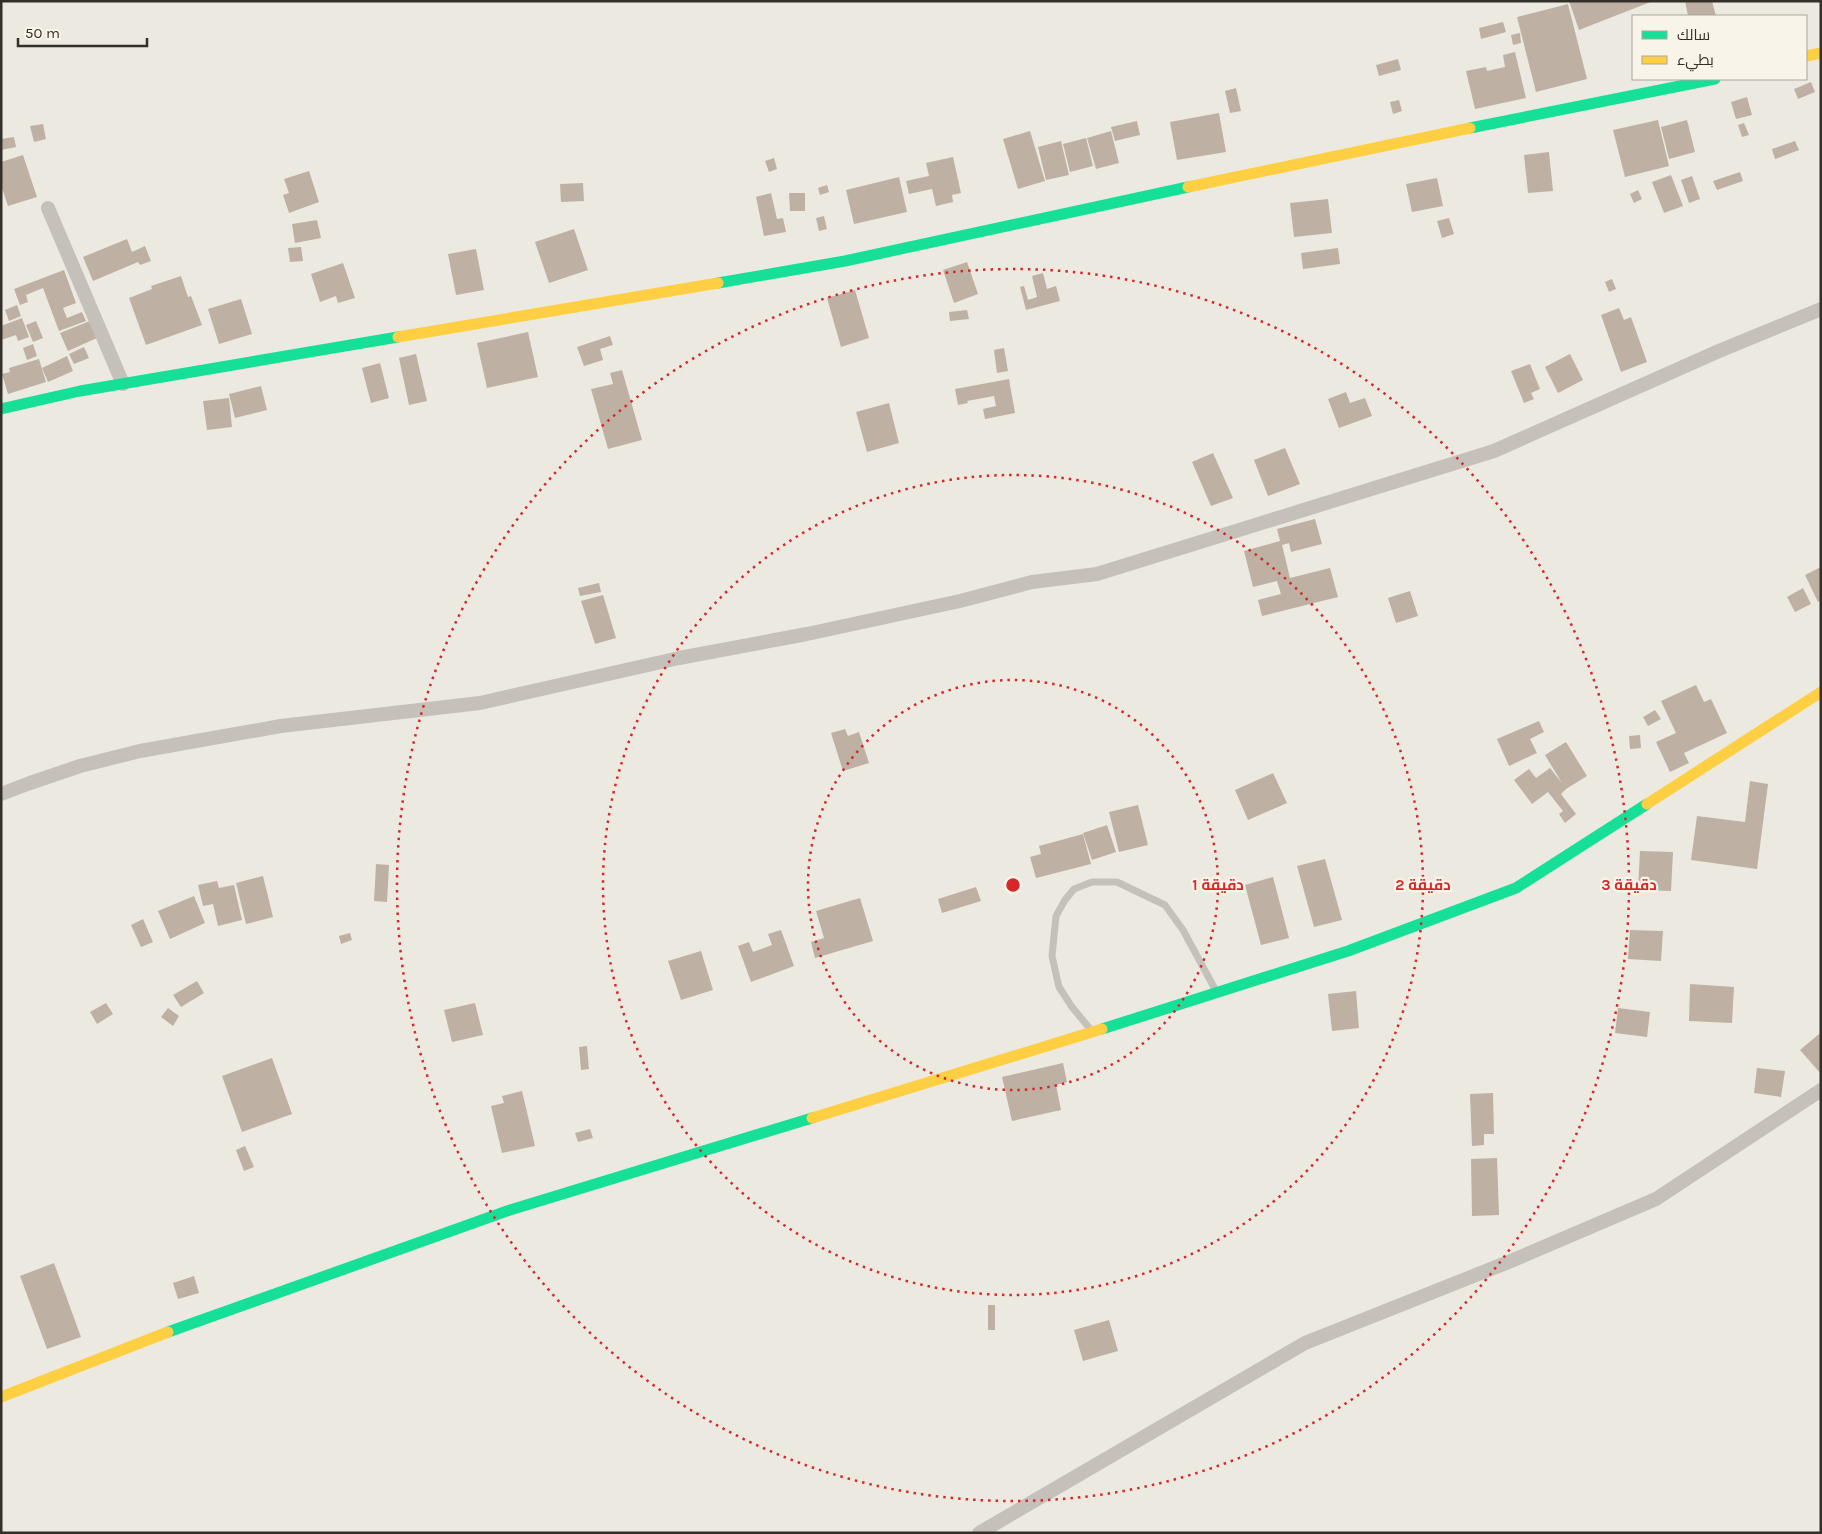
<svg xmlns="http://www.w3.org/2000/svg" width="1822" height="1534" viewBox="0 0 1822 1534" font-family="Karla,Cairo,sans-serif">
<rect width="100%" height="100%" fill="#ece9e1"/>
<g fill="#beb1a4">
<path d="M 1569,1 L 1653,1 L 1579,30 Z"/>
<path d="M 1685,1 L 1712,1 L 1716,16 L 1688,16 Z"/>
<path d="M 1568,4 L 1587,79 L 1536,92 L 1517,17 Z"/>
<path d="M 1503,22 L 1506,32 L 1481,39 L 1479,28 Z"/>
<path d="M 1520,33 L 1521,43 L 1513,45 L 1511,35 Z"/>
<path d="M 1515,52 L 1526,98 L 1475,109 L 1466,71 L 1486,67 L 1487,71 L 1505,67 L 1503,55 Z"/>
<path d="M 1398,59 L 1401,70 L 1379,76 L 1376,65 Z"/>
<path d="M 1811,82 L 1815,92 L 1798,99 L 1794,89 Z"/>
<path d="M 1236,88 L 1241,111 L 1230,113 L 1225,91 Z"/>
<path d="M 1747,97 L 1752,115 L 1736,119 L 1731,102 Z"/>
<path d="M 1399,100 L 1402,111 L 1393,114 L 1390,102 Z"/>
<path d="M 1219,113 L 1226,152 L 1177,160 L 1170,122 Z"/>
<path d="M 1658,120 L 1669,166 L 1625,177 L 1613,130 Z"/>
<path d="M 1687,120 L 1695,152 L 1669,159 L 1661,127 Z"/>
<path d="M 1137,121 L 1140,135 L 1115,141 L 1111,127 Z"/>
<path d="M 1744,123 L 1749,135 L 1742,137 L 1738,125 Z"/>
<path d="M 43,124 L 46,139 L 34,142 L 30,126 Z"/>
<path d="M 1030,131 L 1045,181 L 1018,189 L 1003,139 Z"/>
<path d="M 1111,131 L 1119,163 L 1096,169 L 1087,138 Z"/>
<path d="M 14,137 L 16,147 L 1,150 L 1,139 Z"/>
<path d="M 1086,138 L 1093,166 L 1070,172 L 1063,144 Z"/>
<path d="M 1061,141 L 1069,175 L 1046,180 L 1038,147 Z"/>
<path d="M 1795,141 L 1799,150 L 1775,159 L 1772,149 Z"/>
<path d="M 1549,152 L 1553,191 L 1528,193 L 1524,155 Z"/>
<path d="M 23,155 L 37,197 L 8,206 L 1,185 L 1,162 Z"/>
<path d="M 953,157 L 961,193 L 952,195 L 953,202 L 936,206 L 932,189 L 909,194 L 906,181 L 929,176 L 926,163 Z"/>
<path d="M 774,158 L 777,169 L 769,172 L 765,161 Z"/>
<path d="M 309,171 L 319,202 L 289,213 L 283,195 L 289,193 L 284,179 Z"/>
<path d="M 1740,172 L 1743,181 L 1717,190 L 1713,181 Z"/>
<path d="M 1671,175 L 1683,206 L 1664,213 L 1652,182 Z"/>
<path d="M 1692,176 L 1700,199 L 1689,203 L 1681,180 Z"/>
<path d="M 899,177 L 907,212 L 854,224 L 846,190 Z"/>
<path d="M 1437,178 L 1443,206 L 1412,212 L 1406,184 Z"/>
<path d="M 583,183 L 584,201 L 561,202 L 560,184 Z"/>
<path d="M 827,185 L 829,192 L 820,195 L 818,188 Z"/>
<path d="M 1638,190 L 1642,199 L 1634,203 L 1630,194 Z"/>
<path d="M 771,193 L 777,219 L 783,218 L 786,232 L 764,236 L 756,197 Z"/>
<path d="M 789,193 L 805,193 L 805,211 L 790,211 Z"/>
<path d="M 1328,199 L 1332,233 L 1294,237 L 1290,203 Z"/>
<path d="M 824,216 L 827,229 L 819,231 L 816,218 Z"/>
<path d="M 1449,218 L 1454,234 L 1442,238 L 1437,221 Z"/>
<path d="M 317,220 L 321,238 L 295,243 L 292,224 Z"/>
<path d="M 574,229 L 588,270 L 549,283 L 535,242 Z"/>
<path d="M 127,239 L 132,252 L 145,246 L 151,261 L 140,265 L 138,262 L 93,281 L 83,257 Z"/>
<path d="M 301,247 L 303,261 L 290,262 L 288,248 Z"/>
<path d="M 1338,248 L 1340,264 L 1303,269 L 1301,253 Z"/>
<path d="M 476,249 L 484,290 L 456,295 L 448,254 Z"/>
<path d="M 967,262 L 978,294 L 954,303 L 943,270 Z"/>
<path d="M 343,263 L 355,298 L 338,303 L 336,296 L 320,302 L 311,274 Z"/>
<path d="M 64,270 L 76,303 L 63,308 L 67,318 L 82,312 L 86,321 L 59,331 L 43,288 L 26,295 L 28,302 L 20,305 L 14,289 Z"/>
<path d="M 1043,273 L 1047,289 L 1056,286 L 1060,301 L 1026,310 L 1020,287 L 1024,286 L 1028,300 L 1037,297 L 1032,276 Z"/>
<path d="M 181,276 L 188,297 L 191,296 L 202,325 L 146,345 L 129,298 L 152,289 L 151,286 Z"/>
<path d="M 1612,279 L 1616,289 L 1609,292 L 1605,282 Z"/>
<path d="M 855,290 L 869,338 L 841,347 L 827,298 Z"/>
<path d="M 241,299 L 252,334 L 219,344 L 208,309 Z"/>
<path d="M 17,305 L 21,316 L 9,321 L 5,310 Z"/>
<path d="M 1619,308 L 1624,320 L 1631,317 L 1647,362 L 1621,372 L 1601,315 Z"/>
<path d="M 967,310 L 969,319 L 950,321 L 949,312 Z"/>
<path d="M 22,318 L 29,337 L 18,341 L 16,335 L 1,340 L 1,326 Z"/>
<path d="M 36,321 L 43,338 L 33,342 L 26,325 Z"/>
<path d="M 90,321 L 97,338 L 68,351 L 60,333 Z"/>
<path d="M 528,332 L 538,377 L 487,388 L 477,343 Z"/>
<path d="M 610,336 L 613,345 L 600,349 L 603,360 L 584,366 L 577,347 Z"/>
<path d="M 33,344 L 37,356 L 27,360 L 23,348 Z"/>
<path d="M 84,347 L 89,358 L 74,364 L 69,354 Z"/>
<path d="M 1004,348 L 1008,371 L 997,373 L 994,350 Z"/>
<path d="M 416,354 L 427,401 L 409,405 L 399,358 Z"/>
<path d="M 1570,354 L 1583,380 L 1558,393 L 1545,367 Z"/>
<path d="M 67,356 L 73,371 L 48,382 L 42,368 Z"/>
<path d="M 39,359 L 46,382 L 8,394 L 2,374 L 10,372 L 9,368 Z"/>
<path d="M 380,363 L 389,398 L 371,403 L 362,368 Z"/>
<path d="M 1530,364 L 1540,389 L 1531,393 L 1534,399 L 1524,403 L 1511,371 Z"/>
<path d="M 622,370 L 642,440 L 608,449 L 591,389 L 613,384 L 610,373 Z"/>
<path d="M 1009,379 L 1015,413 L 985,419 L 983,409 L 996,406 L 994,396 L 967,401 L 968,403 L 958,405 L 955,389 Z"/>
<path d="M 261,386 L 267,410 L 235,418 L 229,394 Z"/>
<path d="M 1346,392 L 1350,403 L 1365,398 L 1372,416 L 1339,428 L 1328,399 Z"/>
<path d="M 229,398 L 232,427 L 207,430 L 203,401 Z"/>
<path d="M 889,403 L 899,443 L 867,452 L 856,412 Z"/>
<path d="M 1285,448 L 1300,484 L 1268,496 L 1254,460 Z"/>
<path d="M 1213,453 L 1233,498 L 1211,506 L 1192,462 Z"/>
<path d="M 1315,519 L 1322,544 L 1291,552 L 1289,543 L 1282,545 L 1290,578 L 1330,568 L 1338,597 L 1262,616 L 1258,600 L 1281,594 L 1277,581 L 1253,587 L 1244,551 L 1280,541 L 1277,529 Z"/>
<path d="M 1821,567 L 1821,600 L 1818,602 L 1805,575 Z"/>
<path d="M 599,583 L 601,592 L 580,596 L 578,588 Z"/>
<path d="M 1803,588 L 1811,604 L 1795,612 L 1787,597 Z"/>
<path d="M 1410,591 L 1418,616 L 1396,623 L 1388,598 Z"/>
<path d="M 603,595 L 616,638 L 595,644 L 581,601 Z"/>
<path d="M 1696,685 L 1704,702 L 1711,699 L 1727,733 L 1684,753 L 1689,763 L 1670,772 L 1656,742 L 1676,733 L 1661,701 Z"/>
<path d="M 1655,710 L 1661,719 L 1648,726 L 1643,717 Z"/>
<path d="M 1539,721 L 1544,732 L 1530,739 L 1537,753 L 1509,766 L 1497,739 Z"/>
<path d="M 845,729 L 848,736 L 859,732 L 869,763 L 843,771 L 831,733 Z"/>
<path d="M 1640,735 L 1641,748 L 1630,749 L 1629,736 Z"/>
<path d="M 1566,742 L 1587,776 L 1566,789 L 1561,794 L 1576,814 L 1565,823 L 1559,814 L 1563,811 L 1548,792 L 1532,804 L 1514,780 L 1529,769 L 1536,778 L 1550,768 L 1562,783 L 1545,755 Z"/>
<path d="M 1273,773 L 1287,803 L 1248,820 L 1235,790 Z"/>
<path d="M 1750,781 L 1768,784 L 1757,869 L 1691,860 L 1697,816 L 1745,822 Z"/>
<path d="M 1138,805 L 1148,845 L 1119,852 L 1109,812 Z"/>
<path d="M 1107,825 L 1116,852 L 1092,860 L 1083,833 Z"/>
<path d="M 1083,834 L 1091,864 L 1036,878 L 1030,857 L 1041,854 L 1039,846 Z"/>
<path d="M 1640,851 L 1673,852 L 1671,891 L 1638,890 Z"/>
<path d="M 1325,859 L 1342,920 L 1314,927 L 1297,866 Z"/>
<path d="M 376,864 L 389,865 L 387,902 L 374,901 Z"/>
<path d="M 263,876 L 273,917 L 246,924 L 236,883 Z"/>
<path d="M 1273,877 L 1289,938 L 1261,945 L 1245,885 Z"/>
<path d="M 217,881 L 219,888 L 234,885 L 242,920 L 218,926 L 213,904 L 203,906 L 198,885 Z"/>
<path d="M 976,887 L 981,901 L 942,913 L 938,899 Z"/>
<path d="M 194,896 L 205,923 L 170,939 L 158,911 Z"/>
<path d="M 860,898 L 873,941 L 815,958 L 811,942 L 824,938 L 816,911 Z"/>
<path d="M 143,919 L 153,942 L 141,947 L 131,925 Z"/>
<path d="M 781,930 L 794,966 L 751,982 L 738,946 L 749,942 L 753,952 L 772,945 L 768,934 Z"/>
<path d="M 1630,930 L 1663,931 L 1661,961 L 1628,959 Z"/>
<path d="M 350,933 L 352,940 L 341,944 L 339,936 Z"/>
<path d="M 701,951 L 713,990 L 681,1000 L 668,961 Z"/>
<path d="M 197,981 L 204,993 L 181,1007 L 173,995 Z"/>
<path d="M 1690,984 L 1734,987 L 1732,1023 L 1689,1021 Z"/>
<path d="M 1356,991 L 1359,1028 L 1332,1031 L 1328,994 Z"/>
<path d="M 106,1003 L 113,1014 L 97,1024 L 90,1012 Z"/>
<path d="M 475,1003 L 483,1035 L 452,1042 L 444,1010 Z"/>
<path d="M 168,1008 L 179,1016 L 173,1026 L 161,1017 Z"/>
<path d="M 1618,1008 L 1650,1012 L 1647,1037 L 1615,1033 Z"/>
<path d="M 1819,1034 L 1821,1036 L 1821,1074 L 1800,1050 Z"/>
<path d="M 587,1046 L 589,1069 L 581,1070 L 579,1047 Z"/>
<path d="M 272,1058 L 292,1114 L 242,1132 L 222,1076 Z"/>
<path d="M 1063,1063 L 1067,1082 L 1056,1085 L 1061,1110 L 1012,1121 L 1002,1077 Z"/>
<path d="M 1757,1068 L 1785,1071 L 1781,1097 L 1754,1093 Z"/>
<path d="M 522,1091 L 535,1146 L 502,1153 L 491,1106 L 504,1103 L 502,1096 Z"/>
<path d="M 1493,1093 L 1494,1134 L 1484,1134 L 1484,1145 L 1472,1146 L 1470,1094 Z"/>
<path d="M 590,1129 L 593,1138 L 578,1142 L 575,1133 Z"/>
<path d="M 245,1146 L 254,1167 L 244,1171 L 236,1150 Z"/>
<path d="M 1497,1158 L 1499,1215 L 1472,1216 L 1471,1159 Z"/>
<path d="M 54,1263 L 81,1337 L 47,1349 L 20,1276 Z"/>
<path d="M 194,1276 L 199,1293 L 178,1299 L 173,1283 Z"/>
<rect x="988" y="1305" width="7" height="25"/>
<path d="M 1109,1320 L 1118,1351 L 1083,1361 L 1074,1330 Z"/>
</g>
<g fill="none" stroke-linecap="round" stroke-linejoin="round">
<path stroke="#c5c1ba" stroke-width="7" d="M 1091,1030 L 1072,1007 L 1059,987 L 1052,956 L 1056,916 L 1065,900 L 1074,889 L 1092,882 L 1117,882 L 1165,905 L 1183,930 L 1216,991"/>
<g stroke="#c5c1ba" stroke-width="14">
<path d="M 48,208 L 123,384"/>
<path d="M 1,794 L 30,783 L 80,766 L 140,751 L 281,726 L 480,703 L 679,658 L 807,634 L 960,601 L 1032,582 L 1097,574 L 1494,451 L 1719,351 L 1821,309"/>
<path d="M 979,1533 L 1305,1343 L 1511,1261 L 1656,1199 L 1821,1090"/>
</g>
<g stroke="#16e098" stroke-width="11">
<path d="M 1470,128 L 1715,79"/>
<path d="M 718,283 L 845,261 L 1188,187"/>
<path d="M 1,409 L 80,391 L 398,337"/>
<path d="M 1102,1029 L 1348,951 L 1516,888 L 1647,804"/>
<path d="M 168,1332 L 510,1210 L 812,1118"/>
</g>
<g stroke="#ffcf43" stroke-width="11">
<path d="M 1806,56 L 1821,53"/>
<path d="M 1188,187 L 1470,128"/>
<path d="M 398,337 L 718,283"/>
<path d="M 1647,804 L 1821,692"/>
<path d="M 812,1118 L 1102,1029"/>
<path d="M 1,1397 L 168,1332"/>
</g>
</g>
<g fill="none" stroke="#d62828" stroke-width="2.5" stroke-dasharray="2.5 5">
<circle cx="1013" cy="885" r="205"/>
<circle cx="1013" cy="885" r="410"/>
<circle cx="1013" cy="885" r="616"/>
</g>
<circle cx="1013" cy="885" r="8" fill="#d62828" stroke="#f8f4e9" stroke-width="2.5"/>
<g font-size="15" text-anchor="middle" font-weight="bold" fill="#d62828" stroke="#f8f4e9" stroke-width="4.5" stroke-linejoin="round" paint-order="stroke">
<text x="1218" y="890">1 دقيقة</text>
<text x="1423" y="890">2 دقيقة</text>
<text x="1629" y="890">3 دقيقة</text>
</g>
<rect width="1822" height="1534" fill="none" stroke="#352f29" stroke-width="5"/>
<rect x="1632" y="15" width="175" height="65" fill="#f8f4e9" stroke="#aaa59c"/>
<rect x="1642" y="31" width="25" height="8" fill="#16e098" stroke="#aaa59c"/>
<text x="1677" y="40" font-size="15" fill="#352f29">سالك</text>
<rect x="1642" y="56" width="25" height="8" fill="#ffcf43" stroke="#aaa59c"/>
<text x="1677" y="65" font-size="15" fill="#352f29">بطيء</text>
<path d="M18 38v8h129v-8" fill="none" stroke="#352f29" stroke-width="2.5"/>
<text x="25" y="38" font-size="15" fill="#352f29" stroke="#f8f4e9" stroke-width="4" paint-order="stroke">50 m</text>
</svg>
